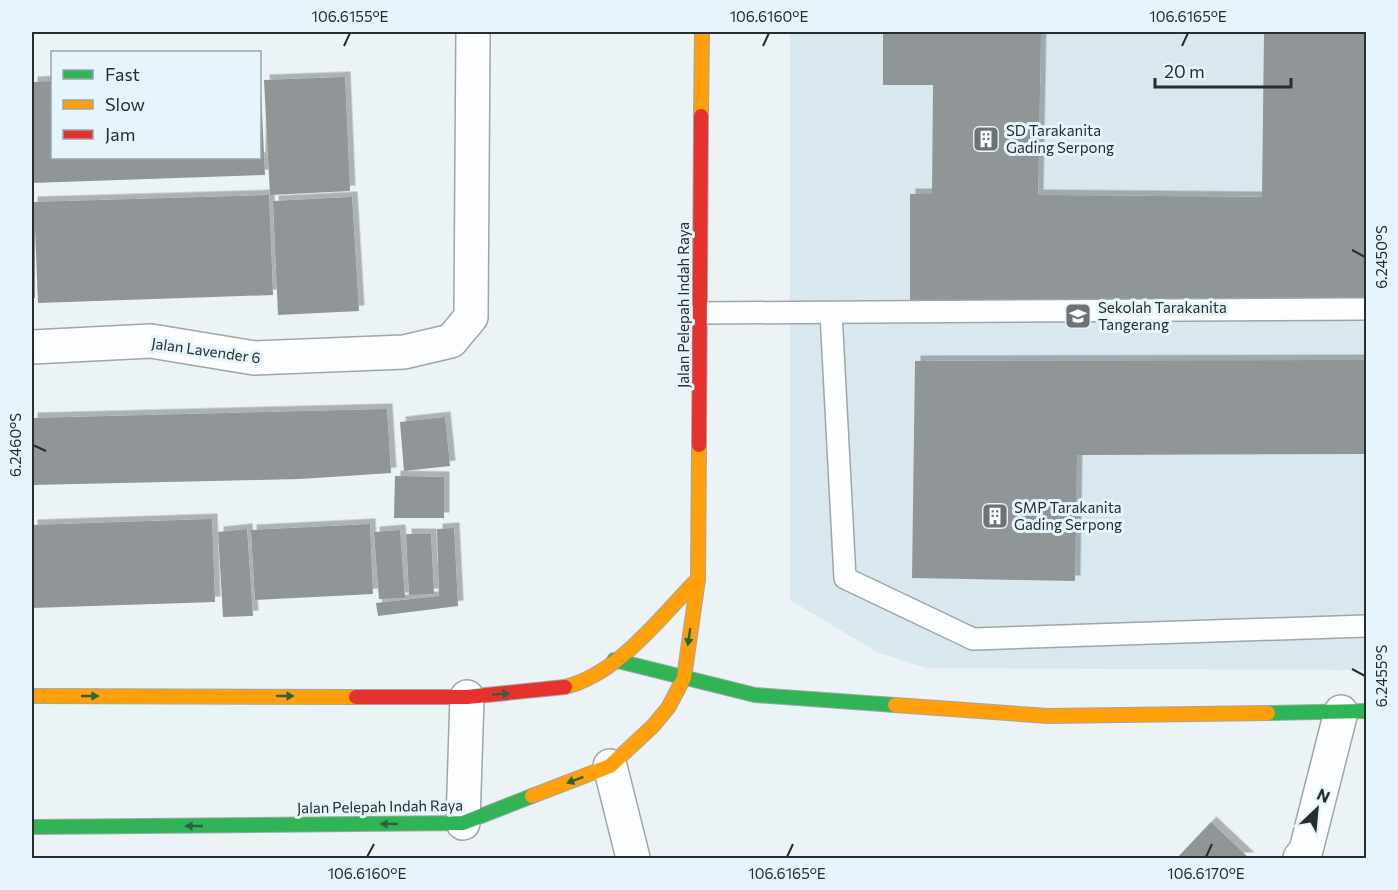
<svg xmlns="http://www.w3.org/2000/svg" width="1398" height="890" viewBox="0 0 1398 890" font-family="Commissioner,sans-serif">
<defs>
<filter id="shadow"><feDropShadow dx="5.5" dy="-5.5" stdDeviation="0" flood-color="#0004"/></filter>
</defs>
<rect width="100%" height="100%" fill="#ebf3f6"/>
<path fill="#d9e8ef" d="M 790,32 L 1366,32 L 1366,670 L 926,668 L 877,652 L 790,600 Z"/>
<g fill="#909597" filter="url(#shadow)">
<path d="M 883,32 L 1041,32 L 1038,195 L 1262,197 L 1264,32 L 1366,32 L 1366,304 L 910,301 L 910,194 L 932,194 L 933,85 L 883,85 Z"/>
<path d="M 345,77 L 350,191 L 270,195 L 264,80 Z"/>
<path d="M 52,81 L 52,158 L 260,158 L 261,91 L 265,175 L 32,183 L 32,82 Z"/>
<path d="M 269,195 L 273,295 L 38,303 L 35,229 L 35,298 L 32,298 L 32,202 Z"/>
<path d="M 352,197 L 359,311 L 278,315 L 273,201 Z"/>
<path d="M 1366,360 L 1366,454 L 1077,455 L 1075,581 L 912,578 L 915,361 Z"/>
<path d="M 387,409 L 391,473 L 300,479 L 32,485 L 32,418 Z"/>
<path d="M 445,417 L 450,466 L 404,471 L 400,422 Z"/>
<path d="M 395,476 L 444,477 L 444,518 L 394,518 Z"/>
<path d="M 212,519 L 215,602 L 32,608 L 32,525 Z"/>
<path d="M 370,524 L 373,594 L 255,600 L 251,530 Z"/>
<path d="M 454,528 L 458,606 L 378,616 L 376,603 L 439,596 L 437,529 Z"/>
<path d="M 247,529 L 253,616 L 223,617 L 218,532 Z"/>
<path d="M 400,530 L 405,598 L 379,599 L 374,532 Z"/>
<path d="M 406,534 L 431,534 L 434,594 L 409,595 Z"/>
<path d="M 1211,822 L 1249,858 L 1177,858 Z"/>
</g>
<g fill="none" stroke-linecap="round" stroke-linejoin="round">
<defs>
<g id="lane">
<path d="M 700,313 L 1366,309"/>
<path d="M 831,313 L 845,578 L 973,639 L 1366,626"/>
</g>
<g id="street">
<path d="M 32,347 L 151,341 L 254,358 L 404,352 L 451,341 L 471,317 L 473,32"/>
<path d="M 610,766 L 633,858"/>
<path d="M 463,823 L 467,697"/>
<path d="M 1300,858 L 1306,850 L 1341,712"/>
</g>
<g id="fast">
<path d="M 614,660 L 755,695 L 895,705"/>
<path d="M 1268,713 L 1366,711"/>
<path d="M 32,827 L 463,823 L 532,796"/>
</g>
<g id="slow">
<path d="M 701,116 L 702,32"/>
<path d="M 565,687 C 620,673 660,617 698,579"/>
<path d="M 32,696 L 356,697"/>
<path d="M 895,705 L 1048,716 L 1268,713"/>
<path d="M 532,796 L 610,766 L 653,726 L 668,708 L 684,678 L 698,579 L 699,445"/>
</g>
<g id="jam">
<path d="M 699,445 L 701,116"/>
<path d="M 356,697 L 467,697 L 565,687"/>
</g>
</defs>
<use href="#lane" stroke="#a0a6a8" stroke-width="24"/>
<use href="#street" stroke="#a0a6a8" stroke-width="36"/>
<use href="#fast" stroke="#a0a6a8" stroke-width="16"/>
<use href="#slow" stroke="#a0a6a8" stroke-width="16"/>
<use href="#jam" stroke="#a0a6a8" stroke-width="16"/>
<use href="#lane" stroke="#fcfdfe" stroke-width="21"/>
<use href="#street" stroke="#fcfdfe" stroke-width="33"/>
<use href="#fast" stroke="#30b455" stroke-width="14"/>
<use href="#slow" stroke="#ff9f0a" stroke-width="14"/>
<use href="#jam" stroke="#e5322d" stroke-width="14"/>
</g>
<defs><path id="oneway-solid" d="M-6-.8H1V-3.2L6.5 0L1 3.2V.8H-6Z" transform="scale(1.5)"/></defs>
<g fill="#2b633e">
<use href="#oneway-solid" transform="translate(689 637) rotate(98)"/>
<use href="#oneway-solid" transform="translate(501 694) rotate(-4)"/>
<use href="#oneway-solid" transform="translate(90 696)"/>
<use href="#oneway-solid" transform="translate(285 696)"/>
<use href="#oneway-solid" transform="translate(575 780) rotate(159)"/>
<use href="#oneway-solid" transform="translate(389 824) rotate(180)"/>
<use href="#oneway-solid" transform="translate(194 826) rotate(180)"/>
</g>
<path fill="none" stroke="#282d2f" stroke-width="2" d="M 344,46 L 350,33M 763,46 L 769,33M 1182,46 L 1188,33M 1352,250 L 1365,257M 33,445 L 46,451M 1352,669 L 1365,676M 367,857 L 374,844M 787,857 L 793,844M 1206,857 L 1212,844"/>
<defs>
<symbol id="building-square" viewBox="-11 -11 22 22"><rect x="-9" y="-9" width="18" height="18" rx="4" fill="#6c7275" stroke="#e6f4fb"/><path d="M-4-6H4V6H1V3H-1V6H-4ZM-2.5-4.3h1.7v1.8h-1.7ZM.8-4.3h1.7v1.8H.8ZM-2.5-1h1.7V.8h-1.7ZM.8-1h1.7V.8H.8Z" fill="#fff"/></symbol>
<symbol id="school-square" viewBox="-11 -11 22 22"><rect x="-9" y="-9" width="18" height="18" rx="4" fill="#6c7275" stroke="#e6f4fb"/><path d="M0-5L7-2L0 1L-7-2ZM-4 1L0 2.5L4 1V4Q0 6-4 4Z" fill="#fff"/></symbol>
</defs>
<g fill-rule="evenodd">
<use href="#building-square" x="971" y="124" width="30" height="30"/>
<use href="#school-square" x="1063" y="301" width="30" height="30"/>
<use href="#building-square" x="980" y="501" width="30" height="30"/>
</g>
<g text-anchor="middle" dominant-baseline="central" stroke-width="6" stroke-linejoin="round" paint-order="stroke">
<g font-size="15" fill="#282d2f" stroke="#e6f4fb" text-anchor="start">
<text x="1006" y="130">SD Tarakanita<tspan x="1006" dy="17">Gading Serpong</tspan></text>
<text x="1098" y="307">Sekolah Tarakanita<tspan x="1098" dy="17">Tangerang</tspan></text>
<text x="1014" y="507">SMP Tarakanita<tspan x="1014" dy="17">Gading Serpong</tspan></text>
</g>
<g font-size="15" fill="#282d2f" stroke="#e6f4fb">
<text transform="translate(683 305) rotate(-90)">Jalan Pelepah Indah Raya</text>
<text transform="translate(206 350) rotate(8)">Jalan Lavender 6</text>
<text transform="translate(380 806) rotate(-1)">Jalan Pelepah Indah Raya</text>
</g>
</g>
<rect width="1398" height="890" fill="none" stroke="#e6f4fb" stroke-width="66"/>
<rect x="51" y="51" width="210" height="108" fill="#e6f4fb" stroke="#9aa4a9" stroke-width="1.5"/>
<rect x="63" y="70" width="30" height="9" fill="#30b455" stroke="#9aa4a9" stroke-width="1.5"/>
<text x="105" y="81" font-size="18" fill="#282d2f">Fast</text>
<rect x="63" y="100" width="30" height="9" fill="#ff9f0a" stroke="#9aa4a9" stroke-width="1.5"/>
<text x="105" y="111" font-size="18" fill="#282d2f">Slow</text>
<rect x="63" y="130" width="30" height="9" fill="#e5322d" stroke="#9aa4a9" stroke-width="1.5"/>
<text x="105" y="141" font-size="18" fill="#282d2f">Jam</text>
<g transform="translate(1317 809) rotate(26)" stroke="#e6f4fb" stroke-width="4.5" paint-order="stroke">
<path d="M0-4.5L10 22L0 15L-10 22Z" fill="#282d2f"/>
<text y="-9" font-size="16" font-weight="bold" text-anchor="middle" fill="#282d2f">N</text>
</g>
<path d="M1155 78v9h136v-9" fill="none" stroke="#282d2f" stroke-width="3"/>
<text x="1164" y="78" font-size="18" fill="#282d2f" stroke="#e6f4fb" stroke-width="4.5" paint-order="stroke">20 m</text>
<rect x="33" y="33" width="1332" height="824" fill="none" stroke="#282d2f" stroke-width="2"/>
<g font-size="15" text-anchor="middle" fill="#282d2f">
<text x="350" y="22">106.6155°E</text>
<text x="769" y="22">106.6160°E</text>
<text x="1188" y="22">106.6165°E</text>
<text transform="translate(1382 257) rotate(-90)" y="5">6.2450°S</text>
<text transform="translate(16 445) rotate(-90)" y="5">6.2460°S</text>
<text transform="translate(1382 676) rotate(-90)" y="5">6.2455°S</text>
<text x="367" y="879">106.6160°E</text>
<text x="787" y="879">106.6165°E</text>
<text x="1206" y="879">106.6170°E</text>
</g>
</svg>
